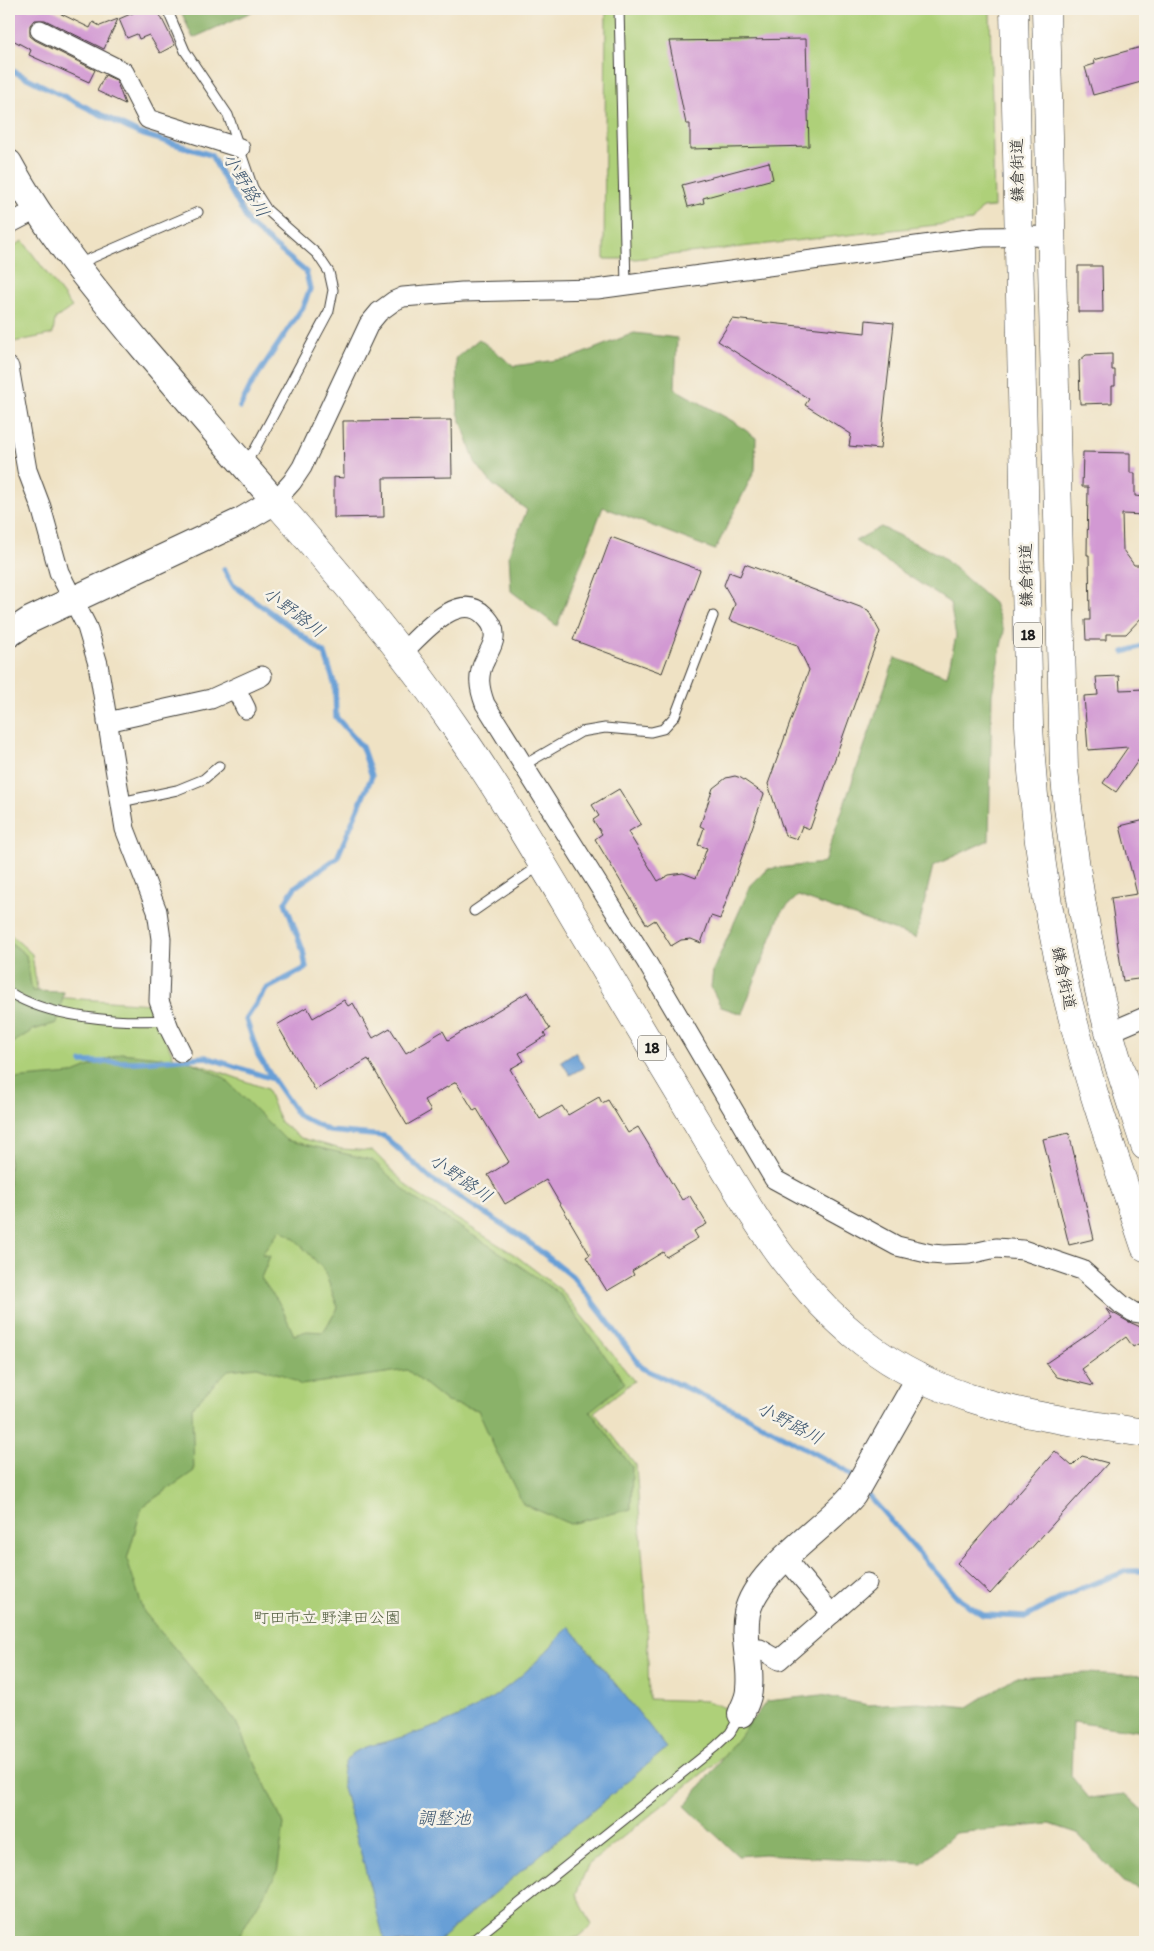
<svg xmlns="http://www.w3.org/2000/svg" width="1154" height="1951" viewBox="0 0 1154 1951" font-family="Itim,'Klee One',sans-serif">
<rect width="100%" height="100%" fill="#f7f3e8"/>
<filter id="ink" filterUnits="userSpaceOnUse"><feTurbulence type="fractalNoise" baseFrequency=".02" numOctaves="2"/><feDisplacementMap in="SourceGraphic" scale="10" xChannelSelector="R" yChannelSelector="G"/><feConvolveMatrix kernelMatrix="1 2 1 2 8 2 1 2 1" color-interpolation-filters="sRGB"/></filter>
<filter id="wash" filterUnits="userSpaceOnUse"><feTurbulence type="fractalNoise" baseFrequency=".0096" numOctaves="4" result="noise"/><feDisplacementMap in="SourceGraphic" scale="20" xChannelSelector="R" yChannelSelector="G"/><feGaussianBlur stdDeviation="1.12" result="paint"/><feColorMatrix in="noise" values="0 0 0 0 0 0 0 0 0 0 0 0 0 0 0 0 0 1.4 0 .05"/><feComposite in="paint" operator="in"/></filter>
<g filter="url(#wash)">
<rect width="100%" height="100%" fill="#efe2c4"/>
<g fill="#aed079" stroke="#65764a">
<path d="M 606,9 L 990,9 L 994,207 L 982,208 L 972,221 L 635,259 L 604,259 Z"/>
<path d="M 23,241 L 72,307 L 55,319 L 53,334 L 9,343 L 9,248 Z"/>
<path d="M 9,933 L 32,954 L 38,996 L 151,1004 L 177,1065 L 195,1063 L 267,1089 L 280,1122 L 301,1138 L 341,1149 L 373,1151 L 412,1191 L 515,1255 L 561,1290 L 634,1381 L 594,1412 L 636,1465 L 647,1620 L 649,1699 L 707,1701 L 741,1714 L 768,1728 L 739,1744 L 588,1865 L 576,1894 L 592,1925 L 579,1937 L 558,1942 L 9,1942 Z"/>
</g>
<g fill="#8ab269" stroke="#536742" fill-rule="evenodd">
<path d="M 180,9 L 258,9 L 193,38 Z"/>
<path d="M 634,333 L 677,338 L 675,389 L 736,423 L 756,438 L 755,470 L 715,550 L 603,507 L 557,626 L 511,591 L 509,554 L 527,510 L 493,485 L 475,462 L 458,412 L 456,358 L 479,339 L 514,366 L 571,358 Z"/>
<path d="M 881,527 L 940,555 L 994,603 L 1004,631 L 992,694 L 989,840 L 933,866 L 916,938 L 798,896 L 781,912 L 742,1014 L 721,1007 L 711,987 L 713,970 L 751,885 L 767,869 L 824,863 L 895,658 L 947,676 L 956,636 L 950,603 L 855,541 Z"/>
<path d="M 9,941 L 26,955 L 32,991 L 64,992 L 57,1023 L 33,1030 L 11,1044 L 12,1079 L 71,1074 L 122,1053 L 187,1060 L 223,1077 L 286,1140 L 372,1160 L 412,1197 L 507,1257 L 559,1293 L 625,1383 L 590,1411 L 632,1467 L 631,1509 L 570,1524 L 523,1504 L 495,1449 L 478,1410 L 447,1402 L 407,1370 L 301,1385 L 286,1376 L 257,1367 L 228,1370 L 192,1407 L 194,1471 L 142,1507 L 127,1559 L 144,1612 L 235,1720 L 284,1825 L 277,1873 L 235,1942 L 9,1942 ZM 281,1229 L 297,1241 L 324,1270 L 338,1308 L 323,1332 L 307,1331 L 294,1335 L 281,1306 L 261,1278 L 270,1256 L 262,1254 Z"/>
<path d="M 1087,1673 L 1145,1676 L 1145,1732 L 1073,1722 L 1071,1776 L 1089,1798 L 1125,1794 L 1145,1813 L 1145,1891 L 1123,1882 L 1077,1833 L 1050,1824 L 955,1833 L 922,1863 L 764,1854 L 738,1856 L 685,1806 L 767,1701 L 821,1695 L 868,1705 L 918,1702 L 968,1707 L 1015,1677 Z"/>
</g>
<g fill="#689fd6" stroke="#425e79">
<path d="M 575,1052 L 584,1067 L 570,1075 L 561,1061 Z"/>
<path d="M 569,1626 L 667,1748 L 437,1942 L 385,1942 L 342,1784 C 342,1774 342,1763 350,1756 C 359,1746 384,1743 396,1739 C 415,1734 436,1727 454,1719 C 501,1698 536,1665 569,1626 Z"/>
</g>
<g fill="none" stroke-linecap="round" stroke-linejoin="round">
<g stroke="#689fd6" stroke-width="5.5">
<path d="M 9,69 L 138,133 L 211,155 L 250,225 L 306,272 L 310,289 L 303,307 L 251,385 L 240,407"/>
<path d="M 224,569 L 233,585 L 299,633 L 325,654 L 335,686 L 336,717 L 362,747 L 372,776 L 337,858 L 295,887 L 285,902 L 303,951 L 306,968 L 266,989 L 246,1019 L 258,1055 L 273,1079 L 298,1115 L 329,1131 L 384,1136 L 431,1179 L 522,1237 L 572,1276 L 603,1315 L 642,1368 L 741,1413 L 845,1470 L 854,1479"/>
<path d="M 1124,652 L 1145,645"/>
<path d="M 82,1062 L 138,1062 L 206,1057 L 273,1079"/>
<path d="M 864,1490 L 960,1600 L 983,1615 L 1026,1617 L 1077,1590 L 1127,1571 L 1145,1571"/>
</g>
</g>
<g id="blocks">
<g fill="#d299d3">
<path d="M 9,9 L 51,9 L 90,28 L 93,22 L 100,26 L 118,19 L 104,49 L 45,20 L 34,20 L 30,25 L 30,36 L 35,40 L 95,70 L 89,82 L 29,55 L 31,50 L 9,38 Z"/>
<path d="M 142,9 L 157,9 L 175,45 L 160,53 L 149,35 L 139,39 L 137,34 L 127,38 L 119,19 Z"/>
<path d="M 806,39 L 809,146 L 690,149 L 690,124 L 686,124 L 669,41 Z"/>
<path d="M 1145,46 L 1145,81 L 1093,95 L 1085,67 L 1095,64 L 1094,60 Z"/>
<path d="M 105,75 L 116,80 L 125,104 L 97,91 Z"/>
<path d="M 769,162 L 773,179 L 703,198 L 704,203 L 688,207 L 682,185 Z"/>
<path d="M 1078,266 L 1102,266 L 1103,312 L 1078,312 Z"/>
<path d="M 732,319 L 865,333 L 866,320 L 894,323 L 880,449 L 849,446 L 851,434 L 805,405 L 809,399 L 718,341 Z"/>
<path d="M 1112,354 L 1112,370 L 1115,370 L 1115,386 L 1112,386 L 1112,403 L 1080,404 L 1079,361 L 1086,355 Z"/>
<path d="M 451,420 L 452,477 L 383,478 L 384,517 L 334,518 L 334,477 L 344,478 L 343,421 Z"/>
<path d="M 1083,452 L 1130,453 L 1130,473 L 1135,473 L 1135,496 L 1145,497 L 1145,515 L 1122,514 L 1123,550 L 1134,565 L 1144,565 L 1145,614 L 1126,634 L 1106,634 L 1106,640 L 1086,640 L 1085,620 L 1090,620 L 1089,555 L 1087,555 L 1088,487 L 1082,487 Z"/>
<path d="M 611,537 L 700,570 L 662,673 L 573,640 Z"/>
<path d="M 745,564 L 868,610 L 880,632 L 810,829 L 802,826 L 797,839 L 785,835 L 768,784 L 809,670 L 797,645 L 729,620 L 735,604 L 724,585 L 729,572 L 740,576 Z"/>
<path d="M 1119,676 L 1120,690 L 1145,689 L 1145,746 L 1141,746 L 1142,755 L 1116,792 L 1103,783 L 1128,747 L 1088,750 L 1084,696 L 1098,695 L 1096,677 Z"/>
<path d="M 735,776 L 741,778 L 764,794 L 720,919 L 711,916 L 701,943 L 691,939 L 681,940 L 671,946 L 655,920 L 647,925 L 595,839 L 602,834 L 593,820 L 599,816 L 592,805 L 619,789 L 641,824 L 628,832 L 658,881 L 669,875 L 683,873 L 696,878 L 707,848 L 698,845 L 704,828 L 700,826 L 713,788 L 726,778 Z"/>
<path d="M 1145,820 L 1145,978 L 1123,981 L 1111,898 L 1137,894 L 1120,826 Z"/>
<path d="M 528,992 L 550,1029 L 544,1033 L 546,1036 L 519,1053 L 524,1061 L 510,1069 L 540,1119 L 562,1106 L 568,1115 L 599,1097 L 602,1103 L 608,1100 L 628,1133 L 638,1127 L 682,1200 L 690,1196 L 707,1224 L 694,1231 L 698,1238 L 666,1257 L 663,1252 L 632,1271 L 634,1275 L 607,1291 L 586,1257 L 590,1255 L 546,1180 L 505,1204 L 488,1175 L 509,1162 L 477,1109 L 474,1111 L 456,1082 L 424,1100 L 431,1111 L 407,1125 L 368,1059 L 315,1090 L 277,1025 L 307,1007 L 313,1018 L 344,1000 L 348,1006 L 353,1003 L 373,1038 L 390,1028 L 406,1053 L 443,1031 L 448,1040 Z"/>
<path d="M 1069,1133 L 1094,1239 L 1069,1245 L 1043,1139 Z"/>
<path d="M 1106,1309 L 1127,1321 L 1145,1329 L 1145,1340 L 1133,1347 L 1126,1337 L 1082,1369 L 1093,1386 L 1057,1377 L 1046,1363 L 1112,1318 Z"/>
<path d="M 1055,1451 L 1072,1466 L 1082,1456 L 1108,1463 L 990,1594 L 957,1563 Z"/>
</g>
</g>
</g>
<g filter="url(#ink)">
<use href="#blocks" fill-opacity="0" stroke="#3c3a35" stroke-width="1"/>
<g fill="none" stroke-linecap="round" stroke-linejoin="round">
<defs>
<g id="lane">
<path d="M 167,9 L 185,51 L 228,115 L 253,188 L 267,210 L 317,254 L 329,272 L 333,290 L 329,311 L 254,451 L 244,461"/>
<path d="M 619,9 L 626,285"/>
<path d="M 78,264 L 198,212"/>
<path d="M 524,765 L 581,732 L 605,728 L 651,732 L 663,729 L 675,716 L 713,616"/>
<path d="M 121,802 L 177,790 L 204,779 L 219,766"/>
<path d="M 474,911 L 539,866"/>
<path d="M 9,992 C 48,1018 120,1023 166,1020"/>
<path d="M 471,1942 L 715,1747 L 730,1733 L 740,1716"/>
</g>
<g id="street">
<path d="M 40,30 L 124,72 L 148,119 L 240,148"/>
<path d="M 9,224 L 36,210"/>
<path d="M 9,367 L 27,470 L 41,507 L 59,572 L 87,627 L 98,664 L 125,829 L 157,911 L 161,939 L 159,1001 L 169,1028 L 181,1052"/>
<path d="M 275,501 L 292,482 L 302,467 L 369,324 L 379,312 L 394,301 L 403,297 L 462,292 L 597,289 L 983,237 L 1051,236"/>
<path d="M 402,653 C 420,636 458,589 484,615 C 491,622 495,628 494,638 C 493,646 488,653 485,660 C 477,675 479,688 485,704 L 646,961 L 774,1179 L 897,1246 L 931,1254 L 944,1255 L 969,1254 L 996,1248 L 1023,1250 L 1082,1270 L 1122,1305 L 1133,1312 L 1145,1314"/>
<path d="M 236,689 L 246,709"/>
<path d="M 107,722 L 211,699 L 262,676"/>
<path d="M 1110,1032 L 1145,1017"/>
<path d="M 785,1558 L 832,1614"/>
<path d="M 747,1650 L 760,1649 L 779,1660 L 867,1583"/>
</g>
<g id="secondary">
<path d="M 9,163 C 46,231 95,290 144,349 C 188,400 231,451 275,501 L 241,521 L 30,620 L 9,634"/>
<path d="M 741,1714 C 744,1706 749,1698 749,1689 C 752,1663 742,1641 747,1613 C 756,1570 824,1529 853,1495 L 920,1377"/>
</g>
<g id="primary">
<path d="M 1014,9 L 1029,725 C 1034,826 1048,929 1075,1027 C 1094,1101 1121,1174 1145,1247"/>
<path d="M 1046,9 L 1064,769 C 1072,852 1085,934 1105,1016 C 1116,1060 1131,1103 1145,1146"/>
<path d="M 275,501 C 340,575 403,650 458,731 C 510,806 555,886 602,964 C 636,1022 671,1079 705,1136 C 751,1213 791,1285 863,1342 C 947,1408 1044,1417 1145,1433"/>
</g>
</defs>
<use href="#lane" stroke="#3c3a35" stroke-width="11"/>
<use href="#street" stroke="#3c3a35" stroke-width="21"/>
<use href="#secondary" stroke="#3c3a35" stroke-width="28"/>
<use href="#primary" stroke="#3c3a35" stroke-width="29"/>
<use href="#lane" stroke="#fff" stroke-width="9"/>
<use href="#street" stroke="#fff" stroke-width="19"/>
<use href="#secondary" stroke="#fff" stroke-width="26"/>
<use href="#primary" stroke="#fff" stroke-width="28"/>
</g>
</g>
<g text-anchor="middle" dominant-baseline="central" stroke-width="5" stroke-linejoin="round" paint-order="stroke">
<g fill="#f7f3e8" stroke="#5e5c59" stroke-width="1">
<rect x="1014" y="622.5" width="28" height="25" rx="4"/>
<rect x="638" y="1035.5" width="28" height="25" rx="4"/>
</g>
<g font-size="15" font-weight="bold" fill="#1c1c1c">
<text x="1028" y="635">18</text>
<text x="652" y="1048">18</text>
</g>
<g font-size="16" fill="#1c1c1c" stroke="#f7f3e8">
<text transform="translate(1017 170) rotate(-91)">鎌倉街道</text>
<text transform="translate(1026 575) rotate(-91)">鎌倉街道</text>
<text transform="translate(1064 978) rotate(78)">鎌倉街道</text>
</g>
<g font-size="16" fill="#4f5b3d" stroke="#f7f3e8">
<text x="327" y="1617">町田市立 野津田公園</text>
</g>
<g font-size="18" font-style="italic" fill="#3e5770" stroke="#f7f3e8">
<text transform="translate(246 185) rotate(59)">小野路川</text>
<text transform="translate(294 612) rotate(37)">小野路川</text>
<text transform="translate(461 1178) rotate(35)">小野路川</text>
<text transform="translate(790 1423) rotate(28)">小野路川</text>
<text x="444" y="1818">調整池</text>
</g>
</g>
<rect width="1154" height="1951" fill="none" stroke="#f7f3e8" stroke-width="30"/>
</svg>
